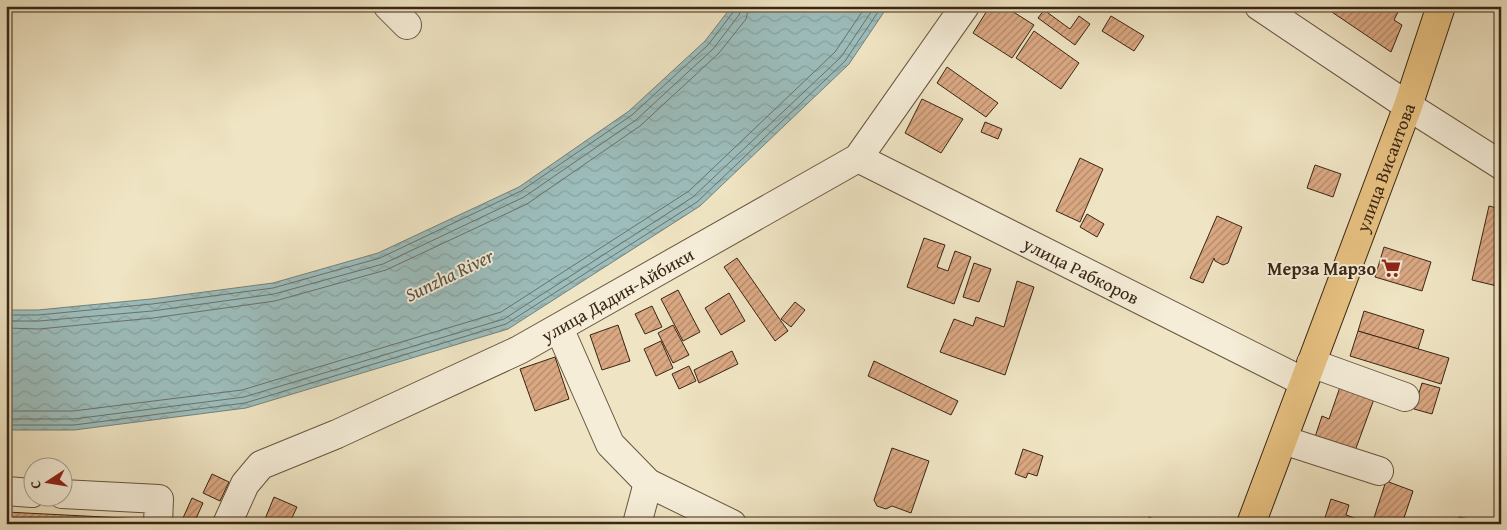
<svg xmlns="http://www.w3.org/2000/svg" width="1507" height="530" viewBox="0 0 1507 530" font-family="'Gentium Book Plus',serif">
<defs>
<pattern id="water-waves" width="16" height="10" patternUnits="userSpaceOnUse" patternTransform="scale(1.25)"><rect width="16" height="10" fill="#9cbdbc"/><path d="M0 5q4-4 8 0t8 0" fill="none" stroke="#87a2a1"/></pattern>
<pattern id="building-hatch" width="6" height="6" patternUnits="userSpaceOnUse" patternTransform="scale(1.25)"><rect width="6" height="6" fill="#daa883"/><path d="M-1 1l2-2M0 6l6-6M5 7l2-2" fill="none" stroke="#b2896a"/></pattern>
</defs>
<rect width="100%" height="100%" fill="#efe4c3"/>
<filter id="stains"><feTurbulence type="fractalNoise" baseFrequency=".004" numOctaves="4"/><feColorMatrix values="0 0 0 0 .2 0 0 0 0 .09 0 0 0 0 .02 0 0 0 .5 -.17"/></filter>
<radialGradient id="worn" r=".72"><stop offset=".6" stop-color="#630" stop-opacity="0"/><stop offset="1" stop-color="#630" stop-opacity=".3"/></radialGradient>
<path fill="url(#water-waves)" stroke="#758179" d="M 732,6 L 888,6 L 849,64 L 700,206 L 508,329 L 246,408 L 74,430 L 6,430 L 6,310 L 38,310 L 151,299 L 273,283 L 378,253 L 519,187 L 629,111 L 705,41 Z"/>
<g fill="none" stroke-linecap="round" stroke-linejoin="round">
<g stroke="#6b7268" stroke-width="1">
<path d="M 6,315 L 38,315 L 152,304 L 273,288 L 380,258 L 521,191 L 632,115 L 708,45 L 734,11 L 735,6"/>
<path d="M 6,321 L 39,321 L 152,311 L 274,294 L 383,264 L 524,197 L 636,120 L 713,49 L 739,15 L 742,6"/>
<path d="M 6,328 L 39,329 L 153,318 L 275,301 L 386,270 L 527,204 L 640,126 L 719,53 L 746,19 L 749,6"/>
<path d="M 6,411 L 73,411 L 242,390 L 501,312 L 689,191 L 835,52 L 866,6"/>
<path d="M 6,419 L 74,419 L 244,397 L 504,319 L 693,197 L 841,57 L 875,6"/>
<path d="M 6,425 L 74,425 L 245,403 L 506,324 L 697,202 L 845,61 L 882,6"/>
</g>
</g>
<g fill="url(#building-hatch)" stroke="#3a2614">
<path d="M 503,6 L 515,6 L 509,12 Z"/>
<path d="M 990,6 L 1004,6 L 1034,25 L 1012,58 L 973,33 Z"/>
<path d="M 1027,6 L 1037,6 L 1034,11 Z"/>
<path d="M 1323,6 L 1393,6 L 1399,10 L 1394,20 L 1402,25 L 1391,52 Z"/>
<path d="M 1044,10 L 1070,29 L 1079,16 L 1090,24 L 1075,45 L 1038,18 Z"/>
<path d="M 1111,16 L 1144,36 L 1134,51 L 1102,31 Z"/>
<path d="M 1034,31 L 1079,63 L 1061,89 L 1016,58 Z"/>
<path d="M 947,67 L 998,103 L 986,117 L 937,83 Z"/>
<path d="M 922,99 L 963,119 L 941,153 L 905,133 Z"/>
<path d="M 985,122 L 1002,129 L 998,139 L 981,132 Z"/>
<path d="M 1080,158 L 1103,169 L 1080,222 L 1056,211 Z"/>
<path d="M 1315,165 L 1341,174 L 1333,197 L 1307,188 Z"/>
<path d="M 1489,206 L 1501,209 L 1501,287 L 1472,280 Z"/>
<path d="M 1087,214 L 1104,224 L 1097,237 L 1080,227 Z"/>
<path d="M 1217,216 L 1242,227 L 1228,263 L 1223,265 L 1215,261 L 1214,258 L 1203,283 L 1190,278 Z"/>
<path d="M 924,238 L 945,245 L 937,267 L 948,271 L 955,251 L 971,257 L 954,304 L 907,287 Z"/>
<path d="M 1384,247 L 1431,262 L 1422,291 L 1375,277 Z"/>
<path d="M 737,258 L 788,331 L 775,341 L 724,267 Z"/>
<path d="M 974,263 L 991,269 L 979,302 L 963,297 Z"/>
<path d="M 1017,281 L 1034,287 L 1005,375 L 940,352 L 954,319 L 973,326 L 976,317 L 1004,327 Z"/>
<path d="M 678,290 L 700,332 L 683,341 L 661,299 Z"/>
<path d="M 729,293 L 745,321 L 721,335 L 705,308 Z"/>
<path d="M 795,302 L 805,310 L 791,327 L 781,319 Z"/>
<path d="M 652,306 L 662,327 L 645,334 L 635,314 Z"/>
<path d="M 1364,311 L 1424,330 L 1418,349 L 1358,331 Z"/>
<path d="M 618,325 L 630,361 L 602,370 L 590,335 Z"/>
<path d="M 673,325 L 689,355 L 673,363 L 658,333 Z"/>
<path d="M 1358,331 L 1449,358 L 1441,384 L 1350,356 Z"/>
<path d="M 661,341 L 673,368 L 656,376 L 644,349 Z"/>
<path d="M 732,351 L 738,364 L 699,383 L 694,370 Z"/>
<path d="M 555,357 L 569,399 L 535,411 L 520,369 Z"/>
<path d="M 874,361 L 958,401 L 951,415 L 868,376 Z"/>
<path d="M 689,366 L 696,381 L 679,389 L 672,374 Z"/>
<path d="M 1422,383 L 1440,388 L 1432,414 L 1414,409 Z"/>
<path d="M 1340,387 L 1374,399 L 1355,451 L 1315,437 L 1322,416 L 1329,419 Z"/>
<path d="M 892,448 L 929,461 L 911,513 L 892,506 L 886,509 L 877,506 L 874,500 Z"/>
<path d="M 1023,449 L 1043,456 L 1037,476 L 1028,473 L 1026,478 L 1015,474 Z"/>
<path d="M 212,474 L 229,482 L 220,501 L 203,493 Z"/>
<path d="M 1386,481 L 1413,491 L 1402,524 L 1323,524 L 1331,499 L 1349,505 L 1346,515 L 1372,524 Z"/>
<path d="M 274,497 L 297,507 L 289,524 L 263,524 Z"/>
<path d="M 192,498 L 203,503 L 194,523 L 183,518 Z"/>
<path d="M 6,512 L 144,519 L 144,524 L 6,524 Z"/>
<path d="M 1149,517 L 1167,524 L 1146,524 Z"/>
<path d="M 1459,517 L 1492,523 L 1492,524 L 1457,524 Z"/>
<path d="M 516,521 L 536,524 L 516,524 Z"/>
</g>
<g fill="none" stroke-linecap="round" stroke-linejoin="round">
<defs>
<g id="minor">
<path d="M 388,6 L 407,25"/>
<path d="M 1259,6 L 1408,106 L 1501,165"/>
<path id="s1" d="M 858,158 L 1304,382"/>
<path d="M 559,328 L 610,444 L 648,483 L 732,524"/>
<path d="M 1311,363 L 1405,397"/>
<path d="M 1283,440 L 1379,471"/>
<path d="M 6,491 L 32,493"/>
<path d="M 62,494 L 159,499 L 158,524"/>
<path id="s2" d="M 227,524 L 245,484 L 261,465 L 337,434 L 519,350 L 858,158 L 965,6"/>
<path d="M 637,524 L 648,483"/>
</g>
<g id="major">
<path id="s3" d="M 1251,524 L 1408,106 L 1441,6"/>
</g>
</defs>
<use href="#minor" stroke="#675640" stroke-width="30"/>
<use href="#major" stroke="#3a2614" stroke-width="30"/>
<use href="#minor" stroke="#f5edd8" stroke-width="28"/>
<use href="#major" stroke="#e8c282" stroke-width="28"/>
</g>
<defs>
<symbol id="supermarket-bare" viewBox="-9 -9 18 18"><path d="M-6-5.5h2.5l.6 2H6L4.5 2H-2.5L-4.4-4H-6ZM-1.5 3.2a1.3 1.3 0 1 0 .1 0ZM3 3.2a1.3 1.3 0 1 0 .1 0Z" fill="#8f2418" stroke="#f5edd8" stroke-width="2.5" paint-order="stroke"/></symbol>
</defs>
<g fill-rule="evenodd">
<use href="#supermarket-bare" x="1377" y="254" width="28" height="28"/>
</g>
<g text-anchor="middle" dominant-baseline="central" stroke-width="4" stroke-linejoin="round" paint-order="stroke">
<g font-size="18" fill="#3a2614" stroke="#f5edd8">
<text stroke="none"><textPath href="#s3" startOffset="381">улица Висаитова</textPath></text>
<text stroke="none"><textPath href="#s1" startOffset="250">улица Рабкоров</textPath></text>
<text stroke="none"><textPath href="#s2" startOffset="464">улица Дадин-Айбики</textPath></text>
</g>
<g font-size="18" font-weight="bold" fill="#3a2614" stroke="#f5edd8" text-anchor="end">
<text x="1376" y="268">Мерза Марзо</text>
</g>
<g font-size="19" font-style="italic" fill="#575346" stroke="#f5edd8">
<text transform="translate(449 275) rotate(-26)">Sunzha River</text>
</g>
</g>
<rect width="1507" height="530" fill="none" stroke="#efe4c3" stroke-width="25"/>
<rect x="8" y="8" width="1492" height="515" fill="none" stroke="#3a2614" stroke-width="2.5"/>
<rect x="12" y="12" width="1482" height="505" fill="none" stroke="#3a2614"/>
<g transform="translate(48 482) rotate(258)"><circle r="24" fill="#f5edd8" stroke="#aa9d8a"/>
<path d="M0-4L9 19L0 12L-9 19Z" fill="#8f2418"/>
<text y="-8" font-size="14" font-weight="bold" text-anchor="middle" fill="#3a2614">С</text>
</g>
<rect width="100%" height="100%" filter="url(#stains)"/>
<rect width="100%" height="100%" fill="url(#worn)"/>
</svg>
